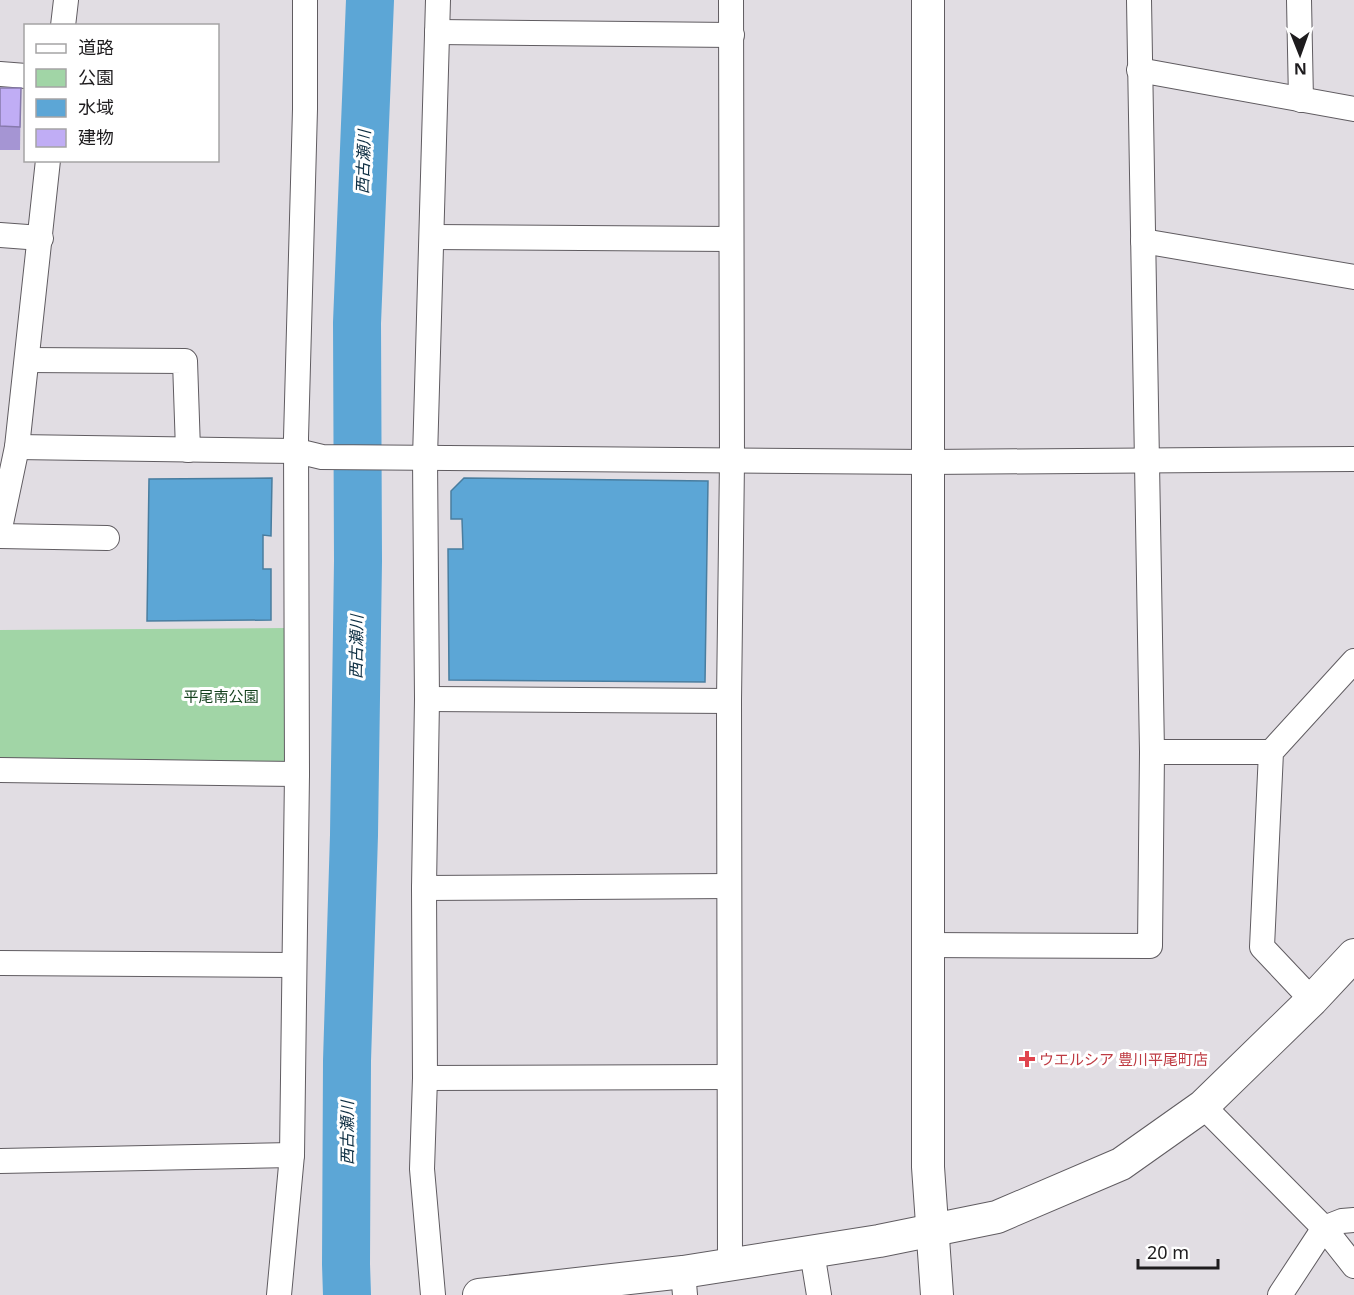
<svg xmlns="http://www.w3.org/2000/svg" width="1354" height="1295" viewBox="0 0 1354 1295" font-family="'Noto Sans','Noto Sans JP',sans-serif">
<rect width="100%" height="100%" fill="#e1dde3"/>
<path fill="#a1d5a6" d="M 288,628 L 289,766 L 0,762 L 0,630 Z"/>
<g fill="#5ca6d6" stroke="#497d9f" stroke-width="1.5">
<path d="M 272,478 L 271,536 L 263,535 L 263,569 L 271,569 L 271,620 L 147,621 L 149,479 Z"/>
<path d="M 464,478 L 708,481 L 705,682 L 449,680 L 448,549 L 463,549 L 462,519 L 451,519 L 451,491 Z"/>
</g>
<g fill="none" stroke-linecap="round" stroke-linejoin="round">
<path stroke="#5ca6d6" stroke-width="48" d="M 347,1295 L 346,1264 L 347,1061 L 354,835 L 358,561 L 357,323 L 370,0"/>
<defs>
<g id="minor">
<path d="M 1299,0 L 1301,100"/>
<path d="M 63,26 L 66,0"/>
<path d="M 437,32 L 732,35"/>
<path d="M 1139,70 L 1354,109"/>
<path d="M 0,74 L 26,76"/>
<path d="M 0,235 L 41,238"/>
<path d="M 432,237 L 731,239"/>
<path d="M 1143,241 L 1354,277"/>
<path d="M 27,360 L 185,361 L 188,450"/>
<path d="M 17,447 L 297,451 L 322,457 L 928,462 L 1354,459"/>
<path d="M 0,528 L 17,447 L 48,160"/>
<path d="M 0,536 L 107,538"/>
<path d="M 427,699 L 729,701"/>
<path d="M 1152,752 L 1271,752"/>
<path d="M 0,770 L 297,774"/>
<path d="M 424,888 L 729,886"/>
<path d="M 928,945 L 1150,946 L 1152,752 L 1139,0"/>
<path d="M 0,963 L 293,965"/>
<path d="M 1312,1000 L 1262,947 L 1271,752 L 1354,661"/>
<path d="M 425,1078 L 729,1077"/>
<path d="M 1203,1106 L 1324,1228 L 1342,1221 L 1354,1220"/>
<path d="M 0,1161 L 292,1155"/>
<path d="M 812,1252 L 819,1295"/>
<path d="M 730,1265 L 729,701 L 732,461 L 731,0"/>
<path d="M 683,1272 L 685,1295"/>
<path d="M 279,1295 L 292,1155 L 297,774 L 296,438 L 305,109 L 305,0"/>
<path d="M 433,1295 L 422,1169 L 425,1078 L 424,888 L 427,699 L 425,458 L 438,0"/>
<path d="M 1280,1295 L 1324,1228 L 1354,1266"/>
</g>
<g id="tertiary">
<path d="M 928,0 L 928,1167 L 937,1295"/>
<path d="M 479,1295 L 683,1272 L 879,1241 L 997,1217 L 1121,1164 L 1203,1106 L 1312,1000 L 1354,955"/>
</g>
</defs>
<use href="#minor" stroke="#605c61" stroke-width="26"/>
<use href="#tertiary" stroke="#605c61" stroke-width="34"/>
<use href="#minor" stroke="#fff" stroke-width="24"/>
<use href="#tertiary" stroke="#fff" stroke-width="32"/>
</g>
<path fill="#a595d3" d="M 0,88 L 21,88 L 20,150 L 0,150 Z"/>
<path fill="#c0adf5" stroke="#8679ac" stroke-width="1.5" d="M 0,88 L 21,88 L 20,127 L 0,126 Z"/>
<path fill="#e0444e" stroke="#fff" stroke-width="2" d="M1024 1050h6v6h6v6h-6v6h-6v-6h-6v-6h6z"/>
<g text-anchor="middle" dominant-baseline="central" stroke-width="6" stroke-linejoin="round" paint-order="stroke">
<g font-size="15" fill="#123f1b" stroke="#fff">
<text x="221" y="696">平尾南公園</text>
</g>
<g font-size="15" fill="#be3a42" stroke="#fff" text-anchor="start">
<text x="1039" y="1059">ウエルシア 豊川平尾町店</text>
</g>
<g font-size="16" font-style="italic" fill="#0d2e42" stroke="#fff">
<text transform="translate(363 162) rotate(-88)">西古瀬川</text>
<text transform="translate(356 647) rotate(-89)">西古瀬川</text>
<text transform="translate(347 1133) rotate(-90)">西古瀬川</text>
</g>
</g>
<rect x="24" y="24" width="195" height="138" fill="#ffffff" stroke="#a5a4a5" stroke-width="1.5"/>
<rect x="36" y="44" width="30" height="9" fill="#ffffff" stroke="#a5a4a5" stroke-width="1.5"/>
<text x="78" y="54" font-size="18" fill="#1e1c1e">道路</text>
<rect x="36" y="69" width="30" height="18" fill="#a1d5a6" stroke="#a5a4a5" stroke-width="1.5"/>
<text x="78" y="84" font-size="18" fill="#1e1c1e">公園</text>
<rect x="36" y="99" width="30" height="18" fill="#5ca6d6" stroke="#a5a4a5" stroke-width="1.5"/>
<text x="78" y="114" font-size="18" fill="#1e1c1e">水域</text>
<rect x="36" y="129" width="30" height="18" fill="#c0adf5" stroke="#a5a4a5" stroke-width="1.5"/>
<text x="78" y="144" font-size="18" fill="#1e1c1e">建物</text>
<g transform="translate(1300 54) rotate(179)" stroke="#ffffff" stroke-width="4.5" paint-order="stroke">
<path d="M0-4.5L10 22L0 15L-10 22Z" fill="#1e1c1e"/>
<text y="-9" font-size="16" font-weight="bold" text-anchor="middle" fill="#1e1c1e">N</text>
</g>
<path d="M1138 1259v9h80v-9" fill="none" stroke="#1e1c1e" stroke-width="3"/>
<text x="1147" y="1259" font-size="18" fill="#1e1c1e" stroke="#ffffff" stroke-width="4.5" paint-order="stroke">20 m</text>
</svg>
